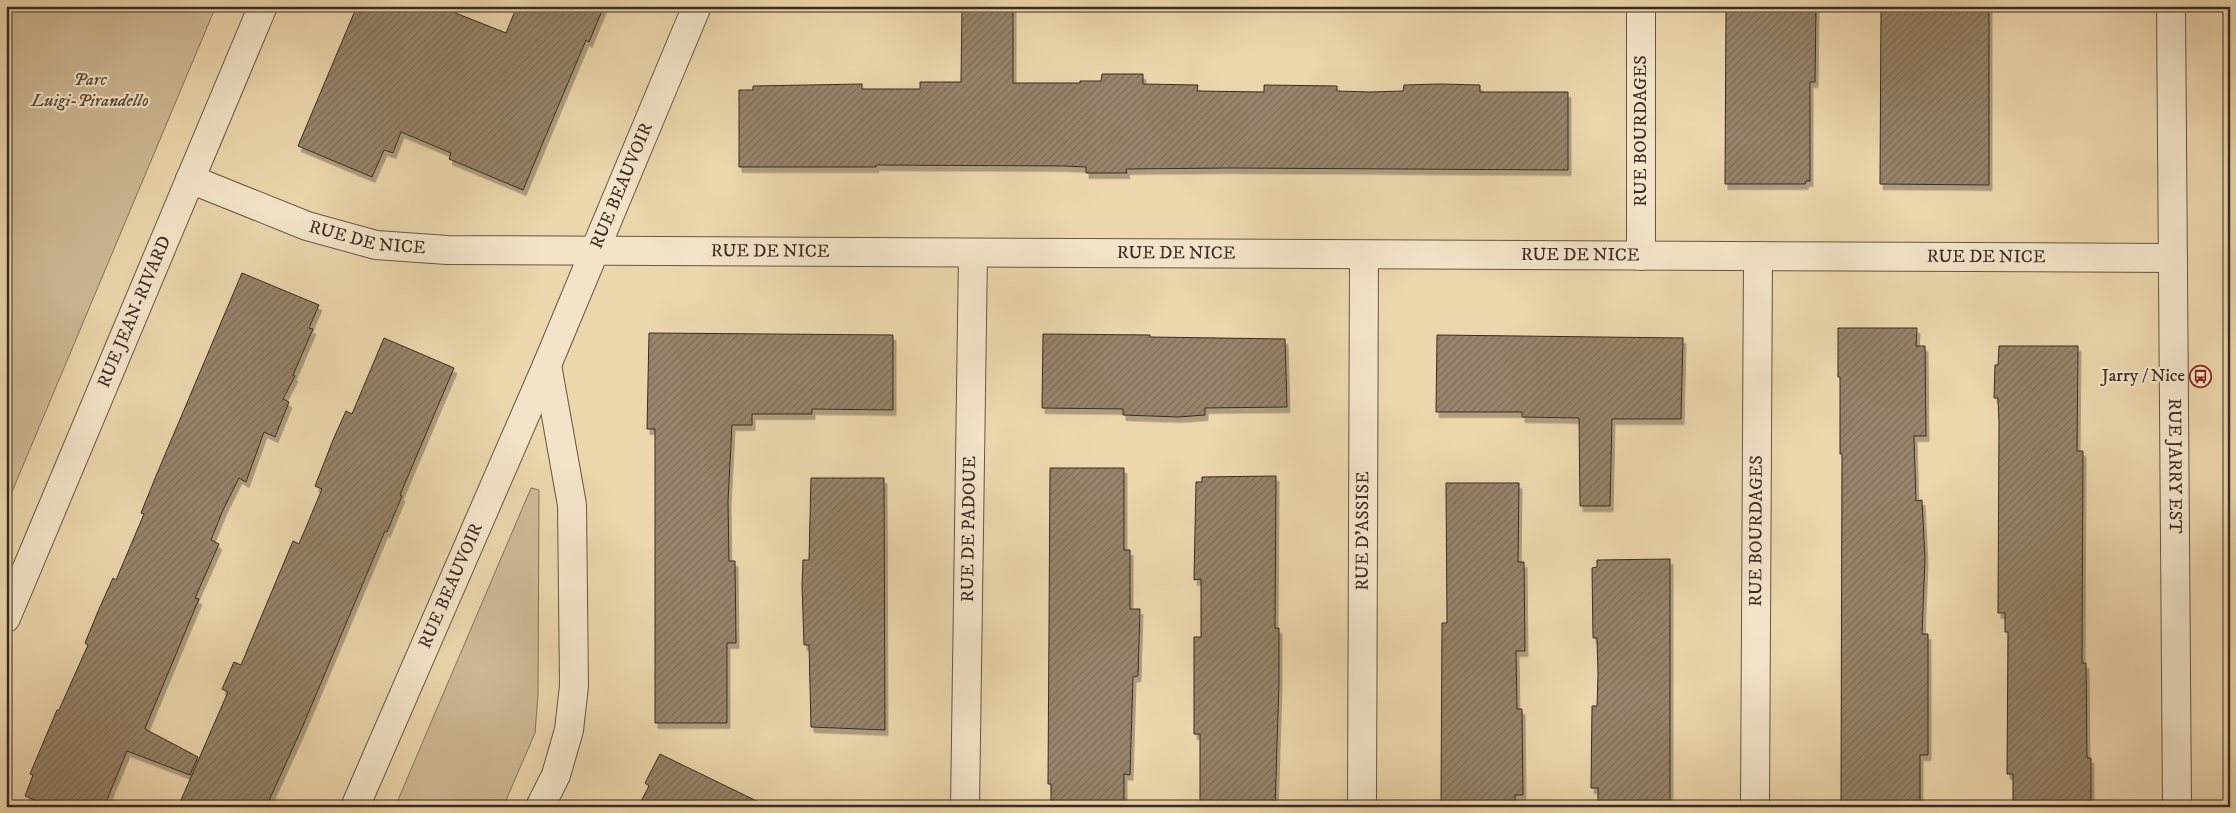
<svg xmlns="http://www.w3.org/2000/svg" width="2236" height="813" viewBox="0 0 2236 813" font-family="'IM FELL DW Pica',serif">
<defs>
<pattern id="building-hatch" width="6" height="6" patternUnits="userSpaceOnUse" patternTransform="scale(1.25)"><rect width="6" height="6" fill="#97846b"/><path d="M-1 1l2-2M0 6l6-6M5 7l2-2" fill="none" stroke="#7c6c58"/></pattern>
<filter id="shadow"><feDropShadow dx="3" dy="5.5" stdDeviation="0" flood-color="#0004"/></filter>
</defs>
<rect width="100%" height="100%" fill="#ecd6ac"/>
<filter id="stains"><feTurbulence type="fractalNoise" baseFrequency=".004" numOctaves="4"/><feColorMatrix values="0 0 0 0 .2 0 0 0 0 .09 0 0 0 0 .02 0 0 0 .5 -.17"/></filter>
<radialGradient id="worn" r=".72"><stop offset=".6" stop-color="#630" stop-opacity="0"/><stop offset="1" stop-color="#630" stop-opacity=".3"/></radialGradient>
<g fill="#ceb995" stroke="#84725c">
<path d="M 6,6 L 216,6 L 6,506 Z"/>
<path d="M 531,488 L 539,490 L 538,695 L 535,733 L 503,807 L 395,807 Z"/>
</g>
<g fill="url(#building-hatch)" stroke="#3a2b24" filter="url(#shadow)">
<path d="M 357,6 L 438,6 L 506,33 L 517,6 L 604,6 L 589,42 L 586,40 L 523,190 L 449,159 L 451,153 L 401,132 L 393,153 L 384,150 L 372,177 L 298,146 Z"/>
<path d="M 962,6 L 1013,6 L 1013,83 L 1080,83 L 1080,81 L 1101,81 L 1102,74 L 1143,74 L 1143,84 L 1198,85 L 1197,91 L 1264,92 L 1264,85 L 1337,86 L 1337,91 L 1370,92 L 1403,91 L 1404,85 L 1440,84 L 1480,85 L 1480,92 L 1568,92 L 1568,170 L 1230,168 L 1126,169 L 1127,173 L 1086,173 L 1086,167 L 1064,166 L 876,165 L 876,167 L 739,167 L 739,90 L 753,90 L 753,86 L 862,84 L 862,89 L 920,89 L 920,82 L 961,82 Z"/>
<path d="M 1726,6 L 1816,6 L 1815,82 L 1810,82 L 1810,181 L 1806,181 L 1805,184 L 1725,184 Z"/>
<path d="M 1881,6 L 1989,6 L 1989,185 L 1880,184 Z"/>
<path d="M 242,273 L 319,305 L 309,328 L 313,329 L 293,375 L 295,376 L 283,399 L 289,402 L 275,437 L 264,432 L 246,482 L 239,478 L 223,510 L 211,540 L 219,544 L 195,598 L 199,599 L 146,726 L 145,729 L 198,757 L 190,775 L 127,751 L 104,807 L 51,807 L 25,796 L 33,775 L 30,774 L 57,710 L 59,710 L 88,645 L 85,643 L 99,609 L 113,578 L 116,580 L 144,514 L 141,513 L 156,476 Z"/>
<path d="M 1838,328 L 1917,328 L 1916,346 L 1925,346 L 1926,436 L 1914,436 L 1916,501 L 1922,500 L 1925,559 L 1922,634 L 1928,634 L 1928,755 L 1920,755 L 1920,807 L 1841,807 L 1842,454 L 1840,454 L 1840,377 L 1838,377 Z"/>
<path d="M 649,333 L 893,335 L 893,410 L 812,409 L 812,414 L 752,414 L 752,425 L 732,425 L 728,501 L 729,561 L 735,561 L 736,643 L 727,643 L 727,723 L 655,723 L 655,429 L 647,429 Z"/>
<path d="M 1043,334 L 1150,335 L 1150,337 L 1285,339 L 1287,407 L 1205,408 L 1205,415 L 1178,417 L 1123,415 L 1123,409 L 1042,408 Z"/>
<path d="M 1437,335 L 1683,338 L 1681,419 L 1612,419 L 1610,506 L 1580,506 L 1579,418 L 1522,417 L 1522,412 L 1436,412 Z"/>
<path d="M 384,338 L 454,368 L 400,495 L 402,496 L 387,532 L 385,531 L 302,728 L 266,807 L 178,807 L 228,692 L 222,689 L 234,662 L 241,665 L 293,541 L 299,544 L 322,489 L 315,486 L 333,440 L 346,411 L 352,414 Z"/>
<path d="M 1999,346 L 2078,346 L 2077,451 L 2083,451 L 2082,663 L 2086,663 L 2087,758 L 2091,758 L 2091,807 L 2013,807 L 2013,774 L 2007,774 L 2008,632 L 2005,632 L 2005,613 L 1998,613 L 1999,423 L 1998,398 L 1994,398 L 1995,365 L 1998,365 Z"/>
<path d="M 1050,468 L 1124,468 L 1124,550 L 1130,550 L 1130,609 L 1140,609 L 1138,676 L 1133,677 L 1130,775 L 1124,774 L 1124,807 L 1051,807 L 1051,784 L 1048,784 Z"/>
<path d="M 1276,476 L 1275,628 L 1279,628 L 1279,683 L 1275,807 L 1200,807 L 1200,734 L 1194,734 L 1194,637 L 1201,637 L 1201,579 L 1194,580 L 1196,482 L 1202,482 L 1202,477 Z"/>
<path d="M 811,478 L 884,478 L 885,730 L 811,727 L 809,645 L 804,645 L 802,586 L 803,560 L 809,560 Z"/>
<path d="M 1446,483 L 1519,483 L 1518,562 L 1524,562 L 1525,651 L 1516,651 L 1517,709 L 1522,709 L 1523,795 L 1515,795 L 1515,807 L 1445,807 L 1445,805 L 1441,805 L 1442,623 L 1447,623 Z"/>
<path d="M 1670,559 L 1670,807 L 1598,807 L 1598,788 L 1591,788 L 1592,706 L 1597,706 L 1598,674 L 1597,638 L 1593,638 L 1592,568 L 1597,567 L 1597,560 Z"/>
<path d="M 660,754 L 769,807 L 638,807 L 649,786 L 645,783 Z"/>
</g>
<g fill="none" stroke-linecap="round" stroke-linejoin="round">
<defs>
<g id="minor">
<path d="M 1641,6 L 1641,256"/>
<path id="s1" d="M 190,179 L 307,226 L 376,245 L 447,250 L 2173,258"/>
<path id="s2" d="M 6,618 L 263,6"/>
<path id="s3" d="M 355,807 L 547,365 L 697,6"/>
<path d="M 540,807 L 556,775 L 569,730 L 574,686 L 572,505 L 547,365"/>
<path id="s4" d="M 965,807 L 973,253"/>
<path id="s5" d="M 1362,807 L 1364,255"/>
<path id="s6" d="M 1755,807 L 1758,256"/>
</g>
<g id="tertiary">
<path id="s7" d="M 2171,6 L 2177,807"/>
</g>
</defs>
<use href="#minor" stroke="#665646" stroke-width="30"/>
<use href="#tertiary" stroke="#665646" stroke-width="30"/>
<use href="#minor" stroke="#f3e4c9" stroke-width="28"/>
<use href="#tertiary" stroke="#f3e4c9" stroke-width="28"/>
</g>
<defs>
<symbol id="bus-ring" viewBox="-11 -11 22 22"><circle r="9.5" fill="#f3e4c9" stroke="#8f2418" stroke-width="1.5"/><path d="M-5-6H5V4H4V6H2V4H-2V6H-4V4H-5ZM-3.5-4V0h7V-4ZM-3.5 1.2v1.5H-2V1.2ZM2 1.2v1.5H3.5V1.2Z" fill="#8f2418"/></symbol>
</defs>
<g fill-rule="evenodd">
<use href="#bus-ring" x="2188" y="364" width="25" height="25"/>
</g>
<g text-anchor="middle" dominant-baseline="central" stroke-width="4.5" stroke-linejoin="round" paint-order="stroke">
<g font-size="18" font-style="italic" fill="#58473b" stroke="#f3e4c9">
<text x="90" y="80">Parc<tspan x="90" dy="21">Luigi-Pirandello</tspan></text>
</g>
<g font-size="18" fill="#3a2b24" stroke="#f3e4c9">
<text transform="translate(1641 131) rotate(-90)">RUE BOURDAGES</text>
<text stroke="none"><textPath href="#s3" startOffset="676">RUE BEAUVOIR</textPath></text>
<text stroke="none"><textPath href="#s1" startOffset="188">RUE DE NICE</textPath></text>
<text stroke="none"><textPath href="#s1" startOffset="592">RUE DE NICE</textPath></text>
<text stroke="none"><textPath href="#s1" startOffset="998">RUE DE NICE</textPath></text>
<text stroke="none"><textPath href="#s1" startOffset="1402">RUE DE NICE</textPath></text>
<text stroke="none"><textPath href="#s1" startOffset="1808">RUE DE NICE</textPath></text>
<text stroke="none"><textPath href="#s2" startOffset="332">RUE JEAN-RIVARD</textPath></text>
<text stroke="none"><textPath href="#s7" startOffset="460">RUE JARRY EST</textPath></text>
<text stroke="none"><textPath href="#s4" startOffset="278">RUE DE PADOUE</textPath></text>
<text stroke="none"><textPath href="#s5" startOffset="276">RUE D'ASSISE</textPath></text>
<text stroke="none"><textPath href="#s6" startOffset="276">RUE BOURDAGES</textPath></text>
<text stroke="none"><textPath href="#s3" startOffset="241">RUE BEAUVOIR</textPath></text>
</g>
<g font-size="18" fill="#3a2b24" stroke="#f3e4c9" text-anchor="end">
<text x="2185" y="376">Jarry / Nice</text>
</g>
</g>
<rect width="2236" height="813" fill="none" stroke="#ecd6ac" stroke-width="25"/>
<rect x="8" y="8" width="2221" height="798" fill="none" stroke="#3a2b24" stroke-width="2.5"/>
<rect x="12" y="12" width="2211" height="788" fill="none" stroke="#3a2b24"/>
<rect width="100%" height="100%" filter="url(#stains)"/>
<rect width="100%" height="100%" fill="url(#worn)"/>
</svg>
